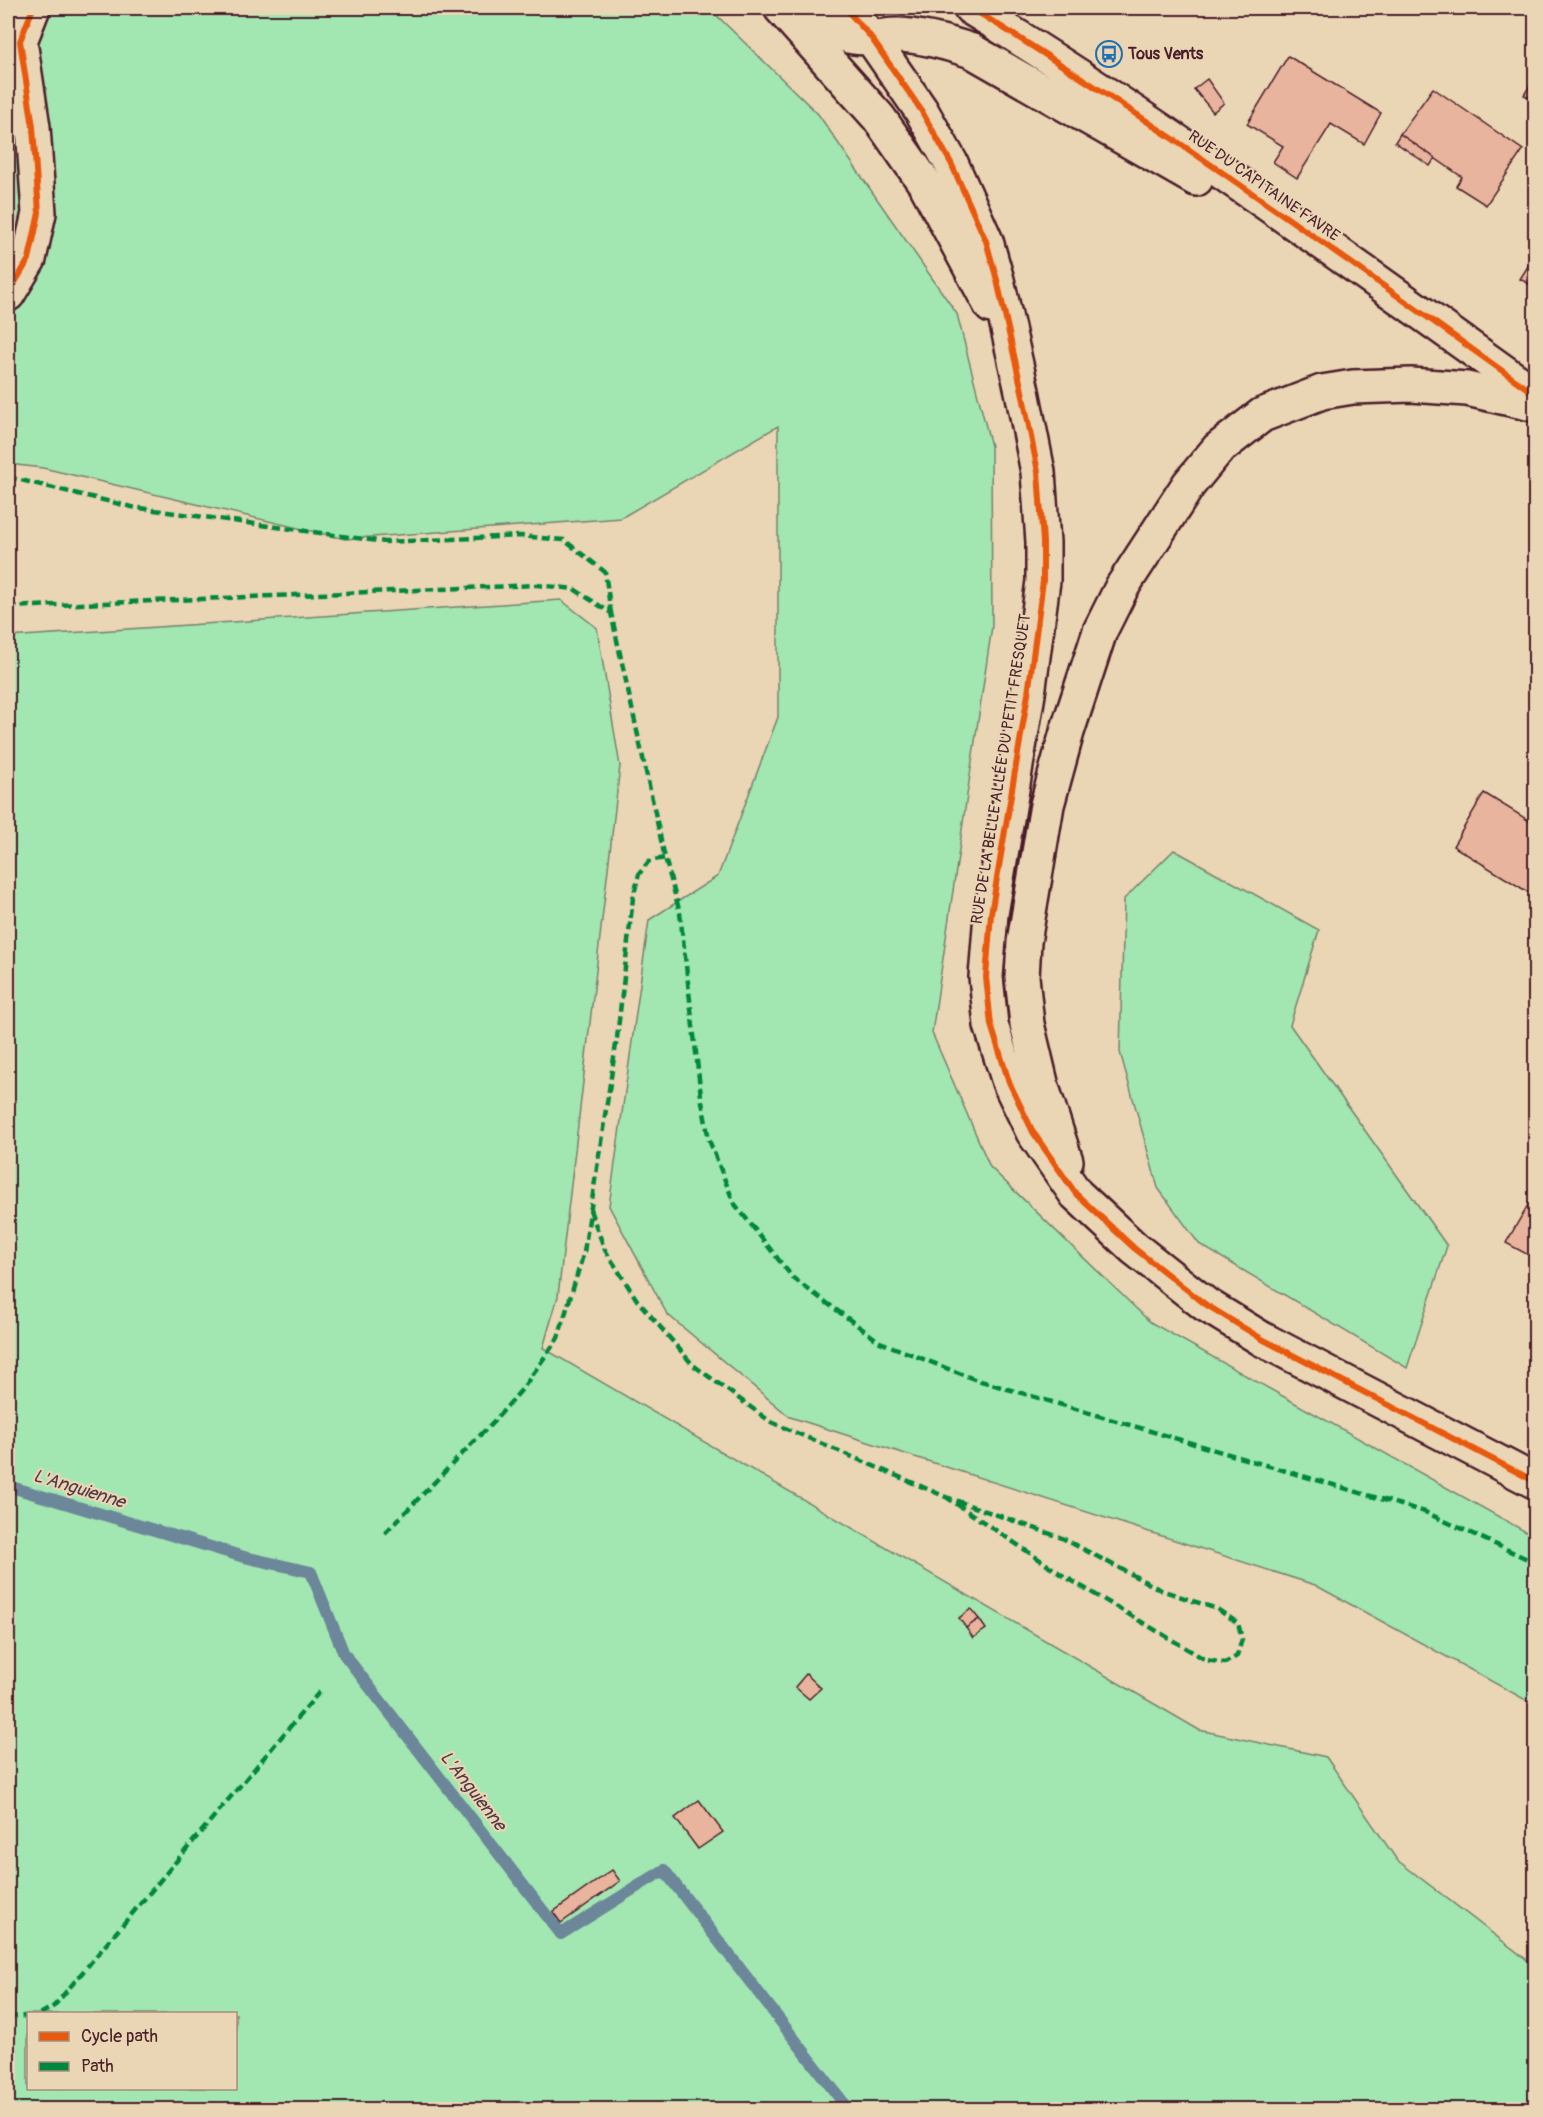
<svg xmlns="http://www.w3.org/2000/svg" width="1543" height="2117" viewBox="0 0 1543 2117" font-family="Pangolin,sans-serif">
<rect width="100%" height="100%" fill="#ead5b4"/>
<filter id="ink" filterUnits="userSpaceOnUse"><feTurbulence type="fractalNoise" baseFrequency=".0167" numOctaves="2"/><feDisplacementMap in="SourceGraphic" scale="12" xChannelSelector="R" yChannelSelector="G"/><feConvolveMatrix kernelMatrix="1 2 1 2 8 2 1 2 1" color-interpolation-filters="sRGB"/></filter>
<g filter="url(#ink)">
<g fill="#a2e6b1" stroke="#76826e" stroke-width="1.5" fill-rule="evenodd">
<path d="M 8,8 L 709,8 L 818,114 L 957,314 L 991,446 L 992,626 L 932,1033 L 990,1167 L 1150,1322 L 1535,1537 L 1535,1705 L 1315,1585 L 790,1417 L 667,1314 L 609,1206 L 649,920 L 718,876 L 778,717 L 778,426 L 621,518 L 345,539 L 43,468 L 8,464 Z"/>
<path d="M 561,600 L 597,628 L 620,766 L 558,1296 L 543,1348 L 1199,1730 L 1326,1757 L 1397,1860 L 1535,1966 L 1535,2109 L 8,2110 L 8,637 ZM 28,2014 L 236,2014 L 236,2088 L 28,2088 Z"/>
<path d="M 1174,850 L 1319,930 L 1290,1025 L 1447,1246 L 1407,1368 L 1199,1244 L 1158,1188 L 1120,1052 L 1124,899 Z"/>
</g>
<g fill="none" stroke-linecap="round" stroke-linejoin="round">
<path stroke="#6c869a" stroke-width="12" d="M 8,1486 L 244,1557 L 311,1572 L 344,1654 L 561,1934 L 664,1870 L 849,2110"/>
</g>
<g fill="#e9b49d" stroke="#4a1f2b" stroke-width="1.5">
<path d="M 1288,56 L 1381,113 L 1364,144 L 1331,124 L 1297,178 L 1273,162 L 1283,146 L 1247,124 Z"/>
<path d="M 1536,76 L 1536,101 L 1524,95 Z"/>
<path d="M 1207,79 L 1224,103 L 1213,112 L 1194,89 Z"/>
<path d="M 1433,88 L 1523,150 L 1486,205 L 1456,186 L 1462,177 L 1400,134 Z"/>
<path d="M 1400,134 L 1435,158 L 1430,166 L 1395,142 Z"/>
<path d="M 1535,255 L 1536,255 L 1536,288 L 1520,279 Z"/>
<path d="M 1484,793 L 1536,825 L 1536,887 L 1531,894 L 1453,846 Z"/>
<path d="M 1536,1191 L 1536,1259 L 1506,1243 Z"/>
<path d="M 971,1609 L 979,1619 L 966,1628 L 959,1618 Z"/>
<path d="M 979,1619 L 986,1629 L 973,1638 L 966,1628 Z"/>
<path d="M 806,1674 L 821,1688 L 809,1699 L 795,1687 Z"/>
<path d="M 699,1800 L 723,1832 L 698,1849 L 675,1818 Z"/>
<path d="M 612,1870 L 620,1881 L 561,1923 L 553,1912 Z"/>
</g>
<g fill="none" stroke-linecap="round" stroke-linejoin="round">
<defs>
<g id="minor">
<path d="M 781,8 L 879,118 L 926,185 L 991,306"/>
<path d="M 814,8 C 823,17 833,30 846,35 C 862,41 882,35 898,35 C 923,36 948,43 972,51 L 1196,179"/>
<path d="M 845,8 L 870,36 L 921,110 L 951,163 L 986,241 L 997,280 L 1022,391 L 1038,472 L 1043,542 L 1043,581 L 1028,694 L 991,914 L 986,977 L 991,1025 L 1009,1082 L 1033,1132 L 1076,1194 L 1134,1248 L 1205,1304 L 1262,1339 L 1536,1482"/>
<path d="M 971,8 C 1165,127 1350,262 1536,395"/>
<path d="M 8,294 L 29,259 L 39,213 L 33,127 L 20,41 L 33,8"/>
<path d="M 1066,1161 L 1042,1087 L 1027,1024 L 1022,977 L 1024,942 L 1047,805 L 1067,732 L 1100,631 L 1122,587 L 1189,484 L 1218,449 L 1262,415 L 1322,392 L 1353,387 L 1411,385 L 1467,389 L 1536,405"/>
</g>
</defs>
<use href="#minor" stroke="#4a1f2b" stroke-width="38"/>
<use href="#minor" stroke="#ead5b4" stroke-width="33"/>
<g stroke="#00873e" stroke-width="4.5" stroke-dasharray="9 4.5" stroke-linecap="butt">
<path d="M 8,477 L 132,507 L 385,542 L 520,536 L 564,540 L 605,572 L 611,613"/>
<path d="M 8,607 L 537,585 L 574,589 L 611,613 L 665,858 L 680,913 L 701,1096 L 709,1140 L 734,1203 L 793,1278 L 880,1342 L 974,1379 L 1425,1512 L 1536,1563"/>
<path d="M 590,1210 L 605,1250 L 637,1300 L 693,1365 L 771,1422 L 946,1497 L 1062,1538 L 1161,1590 L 1217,1609 L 1238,1623 L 1242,1639 L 1237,1656 L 1225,1663 L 1206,1660 L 1064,1576 L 946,1497"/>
<path d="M 385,1533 L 497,1418 L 523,1388 L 558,1338 L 584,1252 L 617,1038 L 633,898 L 639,874 L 649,861 L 665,858"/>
<path d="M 40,2014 L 54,2006 L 321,1690"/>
<path d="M 8,2017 L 28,2016"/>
</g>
<defs>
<g id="cycleway">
<path d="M 845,8 L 870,36 L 921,110 L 951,163 L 986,241 L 997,280 L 1022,391 L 1038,472 L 1043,542 L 1043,581 L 1028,694 L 991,914 L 986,977 L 991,1025 L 1009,1082 L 1033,1132 L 1076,1194 L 1134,1248 L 1205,1304 L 1262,1339 L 1536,1482"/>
<path d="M 971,8 C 1165,127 1350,262 1536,395"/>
<path d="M 8,294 L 29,259 L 39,213 L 33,127 L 20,41 L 33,8"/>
</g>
</defs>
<use href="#cycleway" stroke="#ead5b4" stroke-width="10"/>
<use href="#cycleway" stroke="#e8590c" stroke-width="6"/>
</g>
</g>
<defs>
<symbol id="bus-ring" viewBox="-11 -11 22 22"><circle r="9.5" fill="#ead5b4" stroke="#1f6fb2" stroke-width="1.5"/><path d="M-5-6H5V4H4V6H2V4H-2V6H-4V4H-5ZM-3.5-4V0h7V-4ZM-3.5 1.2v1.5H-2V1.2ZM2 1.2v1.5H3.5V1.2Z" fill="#1f6fb2"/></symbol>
</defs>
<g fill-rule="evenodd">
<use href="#bus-ring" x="1094" y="39" width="30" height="30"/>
</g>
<g text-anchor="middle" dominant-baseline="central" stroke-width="4.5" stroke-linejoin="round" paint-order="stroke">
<g font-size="16" font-weight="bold" fill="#4a1f2b" stroke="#ead5b4" text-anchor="start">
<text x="1128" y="54">Tous Vents</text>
</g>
<g font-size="16" fill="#4a1f2b" stroke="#ead5b4">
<text transform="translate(1264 186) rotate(35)">RUE DU CAPITAINE FAVRE</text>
<text transform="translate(1001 769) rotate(-81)">RUE DE LA BELLE ALLÉE DU PETIT FRESQUET</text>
</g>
<g font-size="18" font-style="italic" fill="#533947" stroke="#ead5b4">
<text transform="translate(79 1489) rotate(17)">L'Anguienne</text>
<text transform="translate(473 1791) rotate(52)">L'Anguienne</text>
</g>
</g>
<rect width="1543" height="2117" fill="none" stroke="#ead5b4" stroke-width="30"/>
<rect x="15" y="15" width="1513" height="2087" fill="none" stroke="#4a1f2b" stroke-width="2" filter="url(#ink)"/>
<rect x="27" y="2012" width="210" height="78" fill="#ead5b4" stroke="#aa8c7d" stroke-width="1.5"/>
<rect x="39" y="2032" width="30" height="9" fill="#e8590c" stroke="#aa8c7d" stroke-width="1.5"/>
<text x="81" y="2042" font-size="18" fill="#4a1f2b">Cycle path</text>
<rect x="39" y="2062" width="30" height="9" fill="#00873e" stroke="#aa8c7d" stroke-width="1.5"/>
<text x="81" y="2072" font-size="18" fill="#4a1f2b">Path</text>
</svg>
